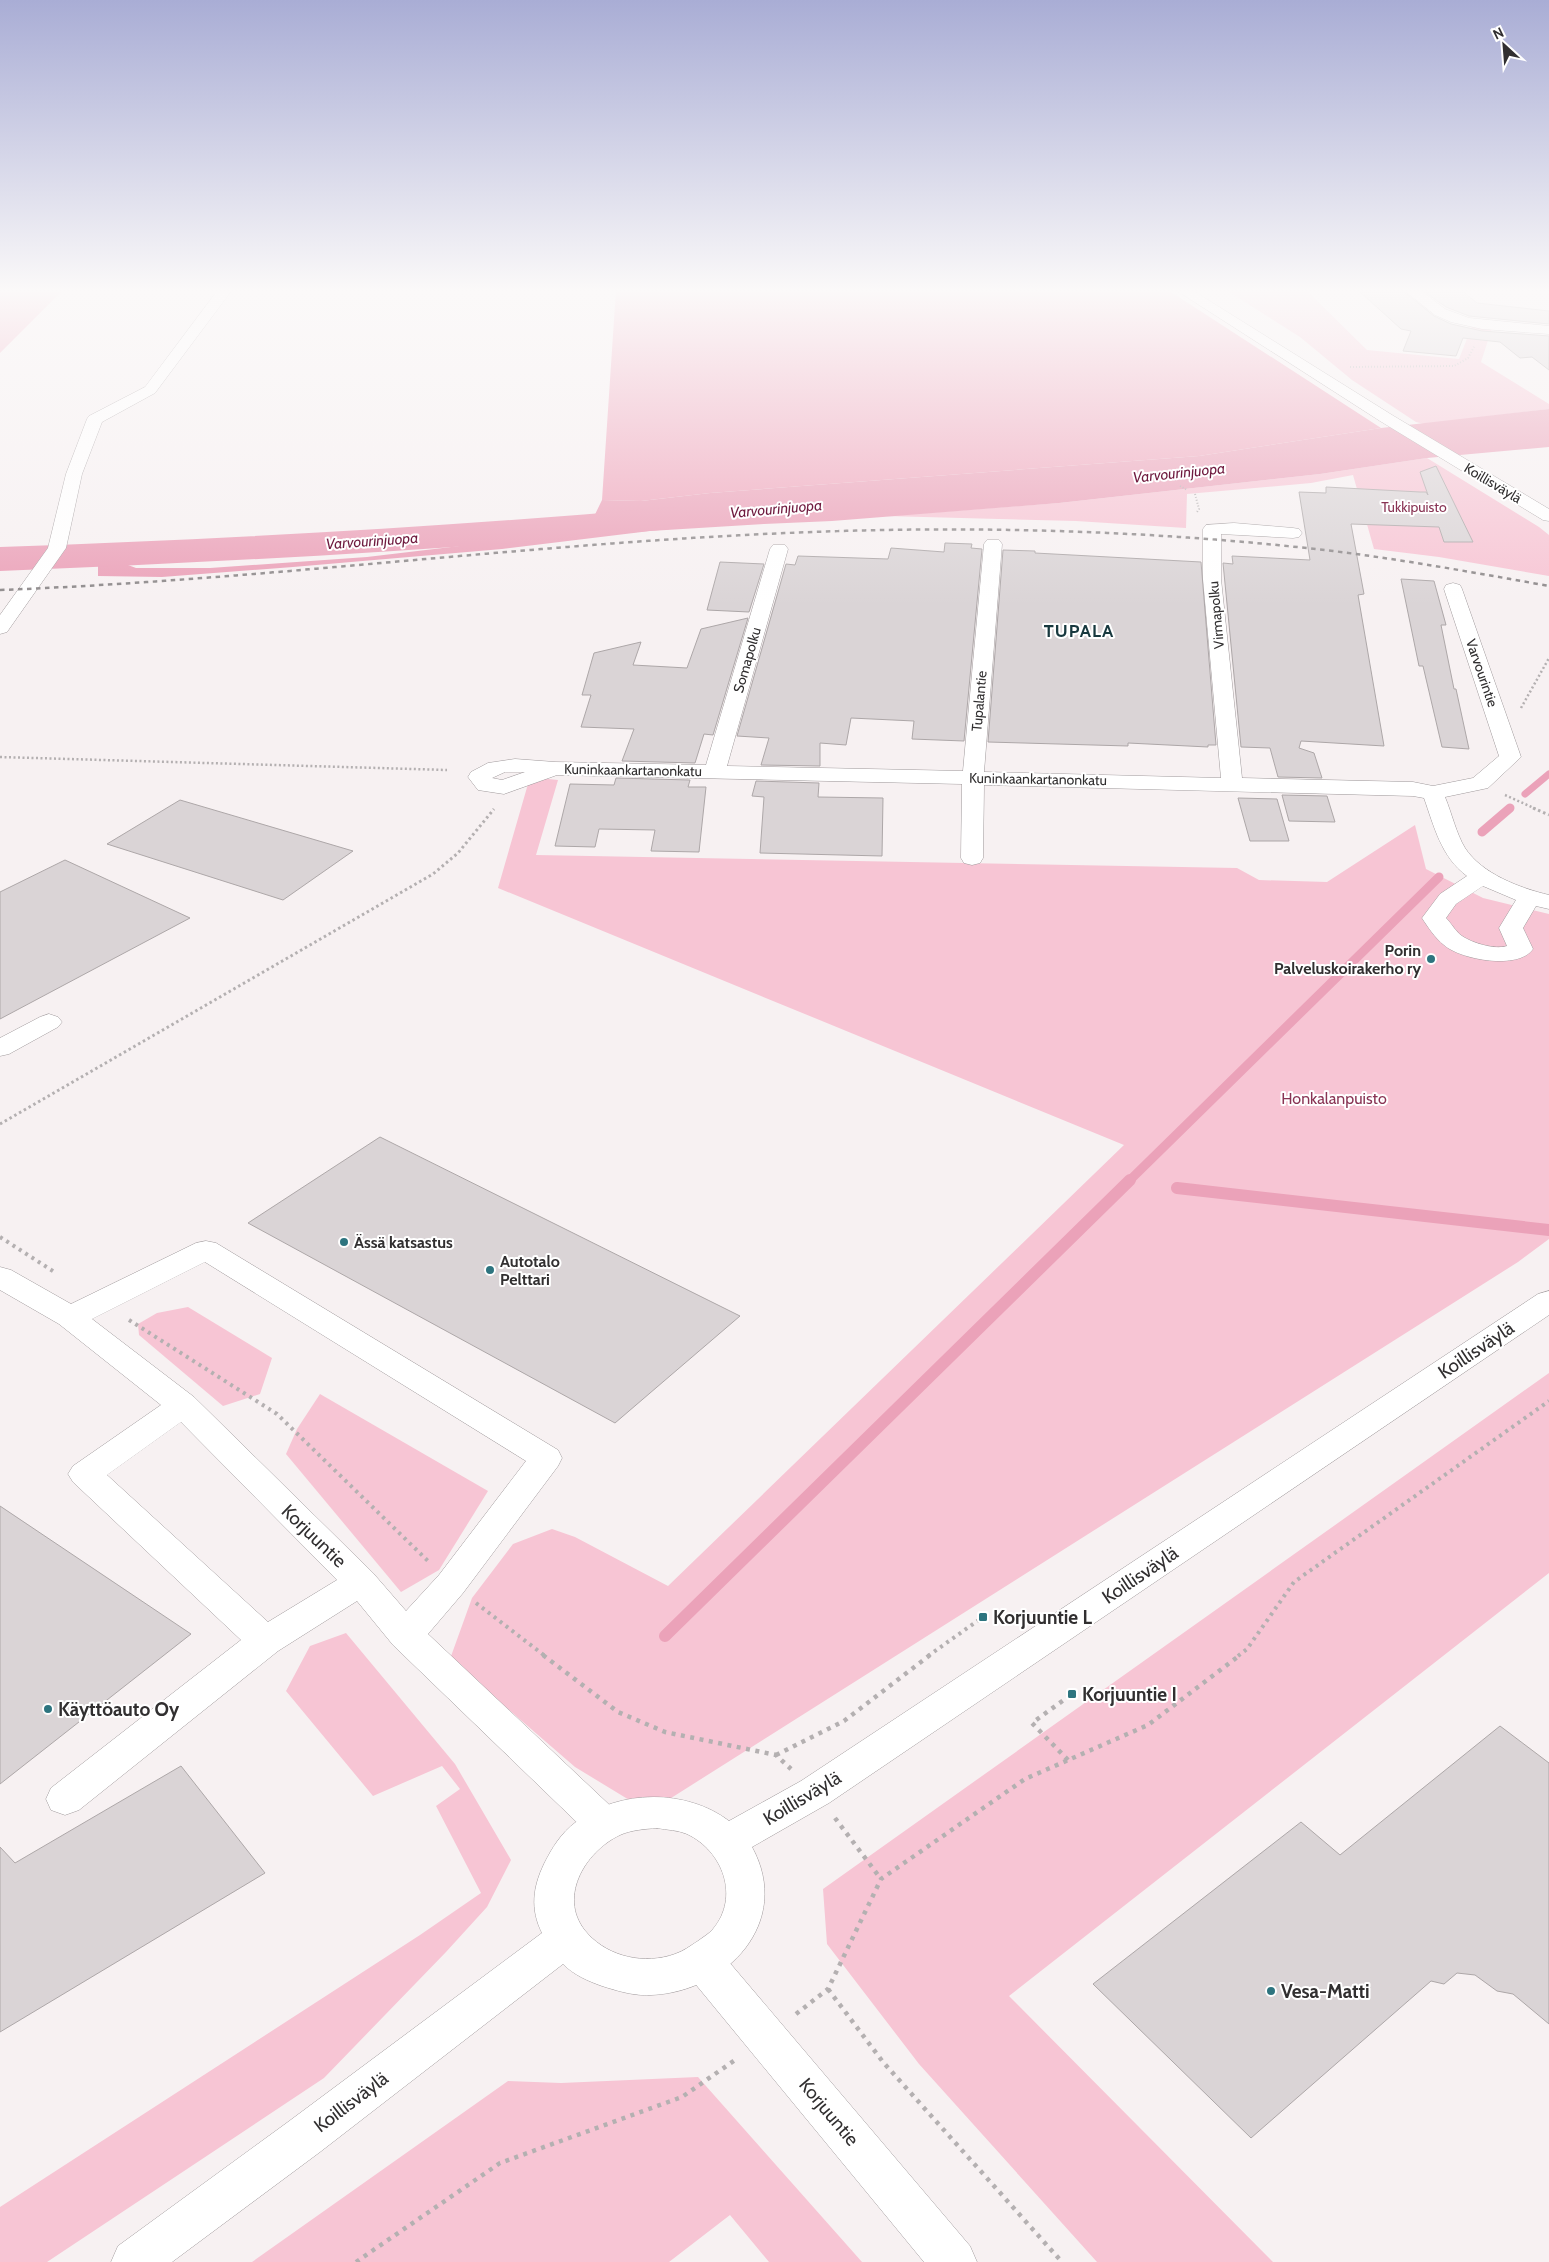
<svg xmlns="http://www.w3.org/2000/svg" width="1549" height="2262" viewBox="0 0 1549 2262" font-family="Cabin,sans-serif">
<rect width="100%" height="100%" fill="#f7f1f2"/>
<g fill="#f7c5d4">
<path d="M 1226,290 L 1306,290 L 1367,350 L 1459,359 L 1472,326 L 1492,328 L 1481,362 L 1549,404 L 1549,409 L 1424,424 L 1416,422 L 1352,380 L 1300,337 Z"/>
<path d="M 1427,458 L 1539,527 L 1549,535 L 1549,576 L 1439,557 L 1374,549 L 1353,475 L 1311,483 L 1187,494 L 1186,528 L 1076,521 L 886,516 L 1059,503 L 1320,474 Z"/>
<path d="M 530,777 L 558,780 L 536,855 L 1237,868 L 1259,880 L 1327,882 L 1415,825 L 1426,869 L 1483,898 L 1549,914 L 1549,1239 L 1518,1262 L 649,1812 L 575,1767 L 450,1659 L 472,1598 L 513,1544 L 552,1529 L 575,1537 L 668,1586 L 1124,1145 L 498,888 Z"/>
<path d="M 188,1307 L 272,1358 L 260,1394 L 223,1406 L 139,1335 L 138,1324 L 157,1313 Z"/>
<path d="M 1549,1373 L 1549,1573 L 1009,1996 L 1273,2262 L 1097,2262 L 919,2064 L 827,1944 L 823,1889 Z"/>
<path d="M 320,1394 L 488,1491 L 439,1570 L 401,1592 L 286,1454 L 297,1429 Z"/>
<path d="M 346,1633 L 455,1764 L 511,1860 L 487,1907 L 446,1952 L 324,2078 L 47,2262 L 0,2262 L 0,2207 L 420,1935 L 481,1893 L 436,1806 L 460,1789 L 442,1766 L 373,1796 L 286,1691 L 310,1646 Z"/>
<path d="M 698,2077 L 862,2262 L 769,2262 L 730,2215 L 669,2262 L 252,2262 L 508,2081 L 561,2083 Z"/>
</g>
<g fill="#efa6bc">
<path d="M 0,290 L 63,290 L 0,353 Z"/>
<path d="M 616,290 L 1168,290 L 1381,428 L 1199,456 L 710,493 L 641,501 L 602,500 Z"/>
</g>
<path fill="#eba2b9" d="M 1549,409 L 1549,447 L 1427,458 L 1320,474 L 1059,503 L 832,521 L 764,524 L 650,531 L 502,549 L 293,567 L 162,577 L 98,576 L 98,561 L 0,563 L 0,554 L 34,550 L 100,549 C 113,544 125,542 136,549 L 128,565 L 136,568 L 210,568 L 367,557 L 587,531 L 602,500 L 641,501 L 710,493 L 1199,456 L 1381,428 Z"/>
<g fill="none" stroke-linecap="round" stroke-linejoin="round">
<path stroke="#eba2b9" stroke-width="7" d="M 1525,794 L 1549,774"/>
<g stroke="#eba2b9" stroke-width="9">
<path d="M 1482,832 L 1510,808"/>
<path d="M 1129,1181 L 1439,877"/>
</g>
<g stroke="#eba2b9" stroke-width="12">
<path d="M 1177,1188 L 1549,1230"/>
<path d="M 665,1636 L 1130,1180"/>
</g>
<path fill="#eba2b9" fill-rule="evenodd" d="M 671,507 L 684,510 L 690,518 L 684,526 L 671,529 C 448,550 224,562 0,571 L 0,547 C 224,539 448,527 671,507 Z"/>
</g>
<g fill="#dad4d6" stroke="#ada7a8">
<path d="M 1358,290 L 1402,290 L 1434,316 L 1451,324 L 1482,331 L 1549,336 L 1549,370 L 1532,357 L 1520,358 L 1500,342 L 1463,338 L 1456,356 L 1403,351 L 1411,331 L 1401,329 Z"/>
<path d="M 1422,290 L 1461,290 L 1477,303 L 1549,311 L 1549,324 L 1469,316 L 1446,307 Z"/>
<path d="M 1436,466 L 1473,542 L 1444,542 L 1439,527 L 1351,524 L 1364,594 L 1358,595 L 1384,746 L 1301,741 L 1299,748 L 1314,753 L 1322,778 L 1278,777 L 1270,748 L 1241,747 L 1223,563 L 1233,564 L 1232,556 L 1310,560 L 1299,492 L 1326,493 L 1326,487 L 1420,492 L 1426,492 L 1428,495 L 1420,472 Z"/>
<path d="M 945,543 L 972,544 L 971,548 L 982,549 L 964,741 L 912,739 L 914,721 L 851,718 L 846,745 L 820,743 L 820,766 L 761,765 L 769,738 L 737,736 L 786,564 L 795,565 L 798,556 L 888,559 L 891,548 L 944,552 Z"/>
<path d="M 1003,550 L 1035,551 L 1035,553 L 1201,562 L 1216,745 L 1208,745 L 1208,747 L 1128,743 L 1128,746 L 988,742 Z"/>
<path d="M 720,562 L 764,564 L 749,612 L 707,610 Z"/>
<path d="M 1401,579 L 1434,581 L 1446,625 L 1441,625 L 1454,689 L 1456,689 L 1469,749 L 1442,747 L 1423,666 L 1419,666 Z"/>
<path d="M 748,618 L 713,735 L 704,734 L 695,763 L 622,761 L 634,729 L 581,727 L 591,695 L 582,695 L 594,653 L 641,642 L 633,665 L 687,668 L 701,629 Z"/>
<path d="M 616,778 L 690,780 L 688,787 L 706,787 L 699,852 L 651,851 L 655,830 L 599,829 L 595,847 L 555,846 L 570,784 L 614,785 Z"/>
<path d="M 756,781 L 819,783 L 818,797 L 883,798 L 882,856 L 760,853 L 764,797 L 752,796 Z"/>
<path d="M 1282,795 L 1327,796 L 1335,822 L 1289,821 Z"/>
<path d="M 1238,798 L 1277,799 L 1289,841 L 1250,841 Z"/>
<path d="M 180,800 L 353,851 L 283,900 L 107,844 Z"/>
<path d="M 65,860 L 190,918 L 0,1019 L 0,892 Z"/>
<path d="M 380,1137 L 740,1316 L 615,1423 L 248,1223 Z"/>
<path d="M 0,1506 L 191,1634 L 0,1784 Z"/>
<path d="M 1500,1726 L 1549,1763 L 1549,2024 L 1513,1994 L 1497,1991 L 1475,1975 L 1457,1973 L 1444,1984 L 1431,1981 L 1251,2138 L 1093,1984 L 1301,1822 L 1340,1855 Z"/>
<path d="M 181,1766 L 265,1873 L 0,2032 L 0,1847 L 15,1863 Z"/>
</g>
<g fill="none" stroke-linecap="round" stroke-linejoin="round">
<defs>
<g id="minor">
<path d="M 218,290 L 232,290 L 155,393 L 102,422 L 82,474 L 66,548 L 7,632 L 0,634 L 0,615 L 48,548 L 66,474 L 87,419 L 89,416 L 145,387 Z"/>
<path d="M 1404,290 L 1420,290 L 1445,309 L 1469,318 L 1549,326 L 1549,334 L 1482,329 L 1451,322 L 1435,315 Z"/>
<path d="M 1234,523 L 1293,528 L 1299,529 L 1302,533 L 1299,537 L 1293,538 L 1221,534 L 1221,579 L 1242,778 L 1413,782 L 1433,786 L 1473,778 L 1499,756 L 1444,589 L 1446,585 L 1453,583 L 1460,585 L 1462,589 L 1521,757 L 1488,788 L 1445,797 C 1452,814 1456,833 1465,848 C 1482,874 1520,888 1549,895 L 1549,909 L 1536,906 L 1523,928 L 1533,949 C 1519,970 1461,960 1444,945 C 1435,938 1428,927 1422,918 L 1440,894 L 1467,876 C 1441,857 1434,826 1424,798 L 1413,796 L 984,785 L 983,858 L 980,863 L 972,865 L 964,863 L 961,858 L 962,784 L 557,775 L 504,794 L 478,790 L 468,777 L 471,772 L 488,763 L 515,759 L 555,762 L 706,765 L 770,549 L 773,545 L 785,545 L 788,549 L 727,766 L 963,771 L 984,544 L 987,540 L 999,540 L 1002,544 L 984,772 L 1221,778 L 1203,579 L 1203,529 L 1206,525 ZM 525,772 L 502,780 L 492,778 L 505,772 ZM 1483,886 L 1516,900 L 1499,928 L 1507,946 C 1495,950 1472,943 1462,936 C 1456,932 1451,923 1446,918 L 1456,904 Z"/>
<path d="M 49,1014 L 58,1017 L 62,1022 L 58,1027 L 9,1054 L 0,1056 L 0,1038 L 40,1017 Z"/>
<path d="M 206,1241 L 216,1243 L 558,1450 L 562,1458 L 558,1466 L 463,1593 L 428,1634 L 618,1813 L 623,1824 L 618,1835 L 604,1840 L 590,1835 L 393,1645 L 357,1601 L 278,1651 L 79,1810 L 65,1815 L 51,1810 L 46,1799 L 51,1788 L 241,1640 L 73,1482 L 68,1474 L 73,1466 L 161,1405 L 59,1324 L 0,1290 L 0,1267 L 11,1270 L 71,1304 L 196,1243 ZM 205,1262 L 526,1461 L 439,1575 L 406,1611 L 373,1573 L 194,1397 L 92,1319 ZM 181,1422 L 337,1580 L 268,1622 L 107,1475 Z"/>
<path d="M 703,1944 L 718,1949 L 970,2246 L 977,2262 L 924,2262 L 688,1975 L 682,1962 L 688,1949 Z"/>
</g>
<g id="major">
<path d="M 1176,290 L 1192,290 L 1392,415 L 1549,509 L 1549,521 L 1543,520 L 1380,421 Z"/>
<path d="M 1549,1291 L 1549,1315 L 829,1803 L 752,1847 C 793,1922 727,1992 651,1995 C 634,1996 618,1991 602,1986 C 588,1981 574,1975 563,1964 L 320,2152 L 172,2262 L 111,2262 L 118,2246 L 288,2122 L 542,1933 C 530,1909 533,1887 544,1864 C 552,1848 561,1833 576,1822 C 619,1789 687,1789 729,1821 L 801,1781 L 1538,1294 ZM 657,1828 C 667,1830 678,1830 687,1834 C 723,1851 740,1897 713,1929 C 709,1934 703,1937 698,1941 C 690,1946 684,1951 675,1954 C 645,1965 609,1957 588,1934 C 556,1900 584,1852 620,1835 C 631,1830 645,1829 657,1828 Z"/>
</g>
</defs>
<use href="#minor" stroke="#a09a9c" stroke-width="1"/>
<use href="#major" stroke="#a09a9c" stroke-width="1"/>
<g stroke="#b4b0b1" stroke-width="2" stroke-dasharray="1 2" stroke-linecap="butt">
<path d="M 1350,367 L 1454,366 L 1468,358 L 1475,345"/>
<path d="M 1180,486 L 1187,490"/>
<path d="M 1195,494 L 1199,509 L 1197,512"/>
</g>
<g stroke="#b4b0b1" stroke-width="2.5" stroke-dasharray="2 2.5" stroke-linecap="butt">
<path d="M 1521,708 L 1549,658"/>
<path d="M 0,757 L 447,770"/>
<path d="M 1505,795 L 1536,809"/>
</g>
<g stroke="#b4b0b1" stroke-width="3" stroke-dasharray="2.5 3" stroke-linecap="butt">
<path d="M 1533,808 L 1549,815"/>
<path d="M 0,1124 L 433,874 L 458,853 L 494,809"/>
</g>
<g stroke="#b4b0b1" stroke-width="4" stroke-dasharray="3 4.5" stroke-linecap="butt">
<path d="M 0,1237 L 56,1273"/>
<path d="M 129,1320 L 277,1414 L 428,1561"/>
<path d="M 476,1603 L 545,1656"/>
<path d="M 928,1656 L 983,1617"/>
<path d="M 1238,1656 L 1247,1649 L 1294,1582 L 1549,1401"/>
</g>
<g stroke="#b4b0b1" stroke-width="4.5" stroke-dasharray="4 5.5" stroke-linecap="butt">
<path d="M 543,1655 L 618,1712 L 665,1732 L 776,1755 L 791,1769"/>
<path d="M 776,1755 L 844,1721 L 930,1655"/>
<path d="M 1068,1760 L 1032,1723 L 1072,1694"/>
<path d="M 835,1818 L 881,1879"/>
<path d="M 828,1989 L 883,2062 L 1062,2262"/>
<path d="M 796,2014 L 828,1989 L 881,1879 L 1025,1779 L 1148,1725 L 1240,1655"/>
<path d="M 356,2262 L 500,2163 L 682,2097 L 735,2060"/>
</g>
<use href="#minor" fill="#fff" fill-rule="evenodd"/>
<use href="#major" fill="#fff" fill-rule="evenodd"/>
<path stroke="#8e8a8b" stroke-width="2.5" stroke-dasharray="4.5 4.5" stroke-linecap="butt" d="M 0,590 C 263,580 524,544 787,533 C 969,525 1152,530 1333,551 C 1405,560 1477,573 1549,586"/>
</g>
<linearGradient id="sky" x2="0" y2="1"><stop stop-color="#a9add5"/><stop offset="0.48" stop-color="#fbf9f9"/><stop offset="1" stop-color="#fbf9f9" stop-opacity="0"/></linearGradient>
<rect width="1549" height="606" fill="url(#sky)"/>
<g fill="#2d747f" stroke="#fff" stroke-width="2">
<circle cx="1431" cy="959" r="5"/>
<circle cx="344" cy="1242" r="5"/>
<circle cx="490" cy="1270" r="5"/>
<rect x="978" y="1612" width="10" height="10" rx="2.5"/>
<rect x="1067" y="1689" width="10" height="10" rx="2.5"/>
<circle cx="48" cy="1709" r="5"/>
<circle cx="1271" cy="1991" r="5"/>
</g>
<g text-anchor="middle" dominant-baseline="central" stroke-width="4" stroke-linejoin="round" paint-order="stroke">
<g font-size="14" fill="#312f30" stroke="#fff">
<text transform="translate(1493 483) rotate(31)">Koillisväylä</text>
<text transform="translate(1216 615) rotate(-95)">Virmapolku</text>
<text transform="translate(747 660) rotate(-74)">Somapolku</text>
<text transform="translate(1482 673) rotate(71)">Varvourintie</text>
<text transform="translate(979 701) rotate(-85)">Tupalantie</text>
<text transform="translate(633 770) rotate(1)">Kuninkaankartanonkatu</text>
<text transform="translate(1038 779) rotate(1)">Kuninkaankartanonkatu</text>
</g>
<g font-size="14" fill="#893454" stroke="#fff">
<text x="1414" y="507">Tukkipuisto</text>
</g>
<g font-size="15" font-style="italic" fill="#6f1b3f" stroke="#fff">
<text transform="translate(1179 473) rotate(-6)">Varvourinjuopa</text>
<text transform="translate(776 509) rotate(-5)">Varvourinjuopa</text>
<text transform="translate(372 541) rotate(-4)">Varvourinjuopa</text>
</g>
<g font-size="16" font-weight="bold" fill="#312f30" stroke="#fff" text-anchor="start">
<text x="1421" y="950" text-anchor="end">Porin<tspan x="1421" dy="18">Palveluskoirakerho ry</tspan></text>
<text x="354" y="1242">Ässä katsastus</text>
<text x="500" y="1261">Autotalo<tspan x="500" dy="18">Pelttari</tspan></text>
</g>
<g font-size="16" fill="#893454" stroke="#fff">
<text x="1334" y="1098">Honkalanpuisto</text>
</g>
<g font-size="18" font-weight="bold" letter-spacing="1" fill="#18393f" stroke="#fff">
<text x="1079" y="631">TUPALA</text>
</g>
<g font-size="19" fill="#312f30" stroke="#fff">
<text transform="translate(1476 1350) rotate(-34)">Koillisväylä</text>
<text transform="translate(314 1536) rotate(44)">Korjuuntie</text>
<text transform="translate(1140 1575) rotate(-34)">Koillisväylä</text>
<text transform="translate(802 1798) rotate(-31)">Koillisväylä</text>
<text transform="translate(351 2102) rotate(-37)">Koillisväylä</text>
<text transform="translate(829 2112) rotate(50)">Korjuuntie</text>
</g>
<g font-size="19" font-weight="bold" fill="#312f30" stroke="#fff" text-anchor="start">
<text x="993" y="1617">Korjuuntie L</text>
<text x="1082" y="1694">Korjuuntie I</text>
<text x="58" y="1709">Käyttöauto Oy</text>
<text x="1281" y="1991">Vesa-Matti</text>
</g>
</g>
<g transform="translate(1504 45) rotate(334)" stroke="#ffffff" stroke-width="4" paint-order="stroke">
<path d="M0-4L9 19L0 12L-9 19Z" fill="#312f30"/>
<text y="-8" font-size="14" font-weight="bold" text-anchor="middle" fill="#312f30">N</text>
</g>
</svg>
